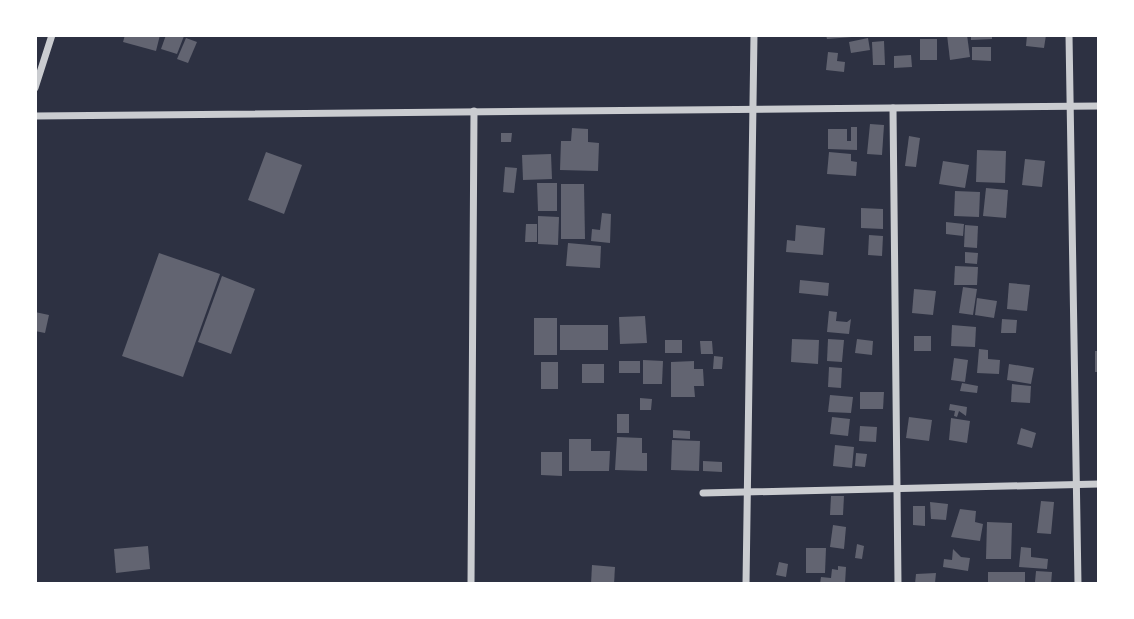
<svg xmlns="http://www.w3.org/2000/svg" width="1134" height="619" viewBox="0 0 1134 619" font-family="'Fira Sans',sans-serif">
<rect width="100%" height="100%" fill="#2d3142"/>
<g fill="#626471">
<path d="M 125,35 L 160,35 L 156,51 L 123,42 Z"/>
<path d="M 166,35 L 184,36 L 177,54 L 161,49 Z"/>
<path d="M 826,35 L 852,35 L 852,37 L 827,39 Z"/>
<path d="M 947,35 L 967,35 L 970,57 L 950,60 Z"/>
<path d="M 971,35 L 992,35 L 992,39 L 971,40 Z"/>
<path d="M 1027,35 L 1046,35 L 1044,48 L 1026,46 Z"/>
<path d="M 186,38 L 197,42 L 188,63 L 177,59 Z"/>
<path d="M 868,38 L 870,50 L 851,53 L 849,42 Z"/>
<rect x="920" y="39" width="17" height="21"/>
<path d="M 884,41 L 885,65 L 873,65 L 872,42 Z"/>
<path d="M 972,47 L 991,47 L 991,61 L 972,60 Z"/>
<path d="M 828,52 L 838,53 L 837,61 L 845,62 L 844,72 L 826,70 Z"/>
<path d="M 911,55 L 912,67 L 894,68 L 894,56 Z"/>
<path d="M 870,124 L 884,125 L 882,155 L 867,154 Z"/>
<path d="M 851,127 L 857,127 L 857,150 L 828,149 L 828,129 L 847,129 L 847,141 L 851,141 Z"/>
<path d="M 572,128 L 588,129 L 588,142 L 599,143 L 598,171 L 560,170 L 561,141 L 571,141 Z"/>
<path d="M 501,133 L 512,133 L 511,142 L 501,142 Z"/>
<path d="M 909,136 L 920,138 L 916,167 L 905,166 Z"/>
<path d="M 977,150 L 1006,151 L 1005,183 L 976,182 Z"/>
<path d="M 266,152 L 302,165 L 284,214 L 248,200 Z"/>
<path d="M 829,152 L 851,154 L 851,161 L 857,162 L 856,176 L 827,174 Z"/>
<path d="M 551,154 L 552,179 L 523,180 L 522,155 Z"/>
<path d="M 1025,159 L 1045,161 L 1042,187 L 1022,185 Z"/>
<path d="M 943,161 L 969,165 L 965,188 L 939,184 Z"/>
<path d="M 505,167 L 517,168 L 514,193 L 503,192 Z"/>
<path d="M 537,183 L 557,183 L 557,211 L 538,211 Z"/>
<path d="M 561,184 L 584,184 L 585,239 L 561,239 Z"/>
<path d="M 986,188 L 1008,190 L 1006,218 L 983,216 Z"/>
<path d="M 955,191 L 980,192 L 979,217 L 954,216 Z"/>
<path d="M 861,208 L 883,209 L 883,229 L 861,228 Z"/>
<path d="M 602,213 L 611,214 L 610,243 L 591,241 L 592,229 L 600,230 Z"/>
<path d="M 538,216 L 559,217 L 558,245 L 538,244 Z"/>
<path d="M 946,222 L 964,224 L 963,236 L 946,234 Z"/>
<path d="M 526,224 L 537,224 L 537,242 L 525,242 Z"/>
<path d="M 796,225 L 825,228 L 823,255 L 786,252 L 787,240 L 795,241 Z"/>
<path d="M 965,225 L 978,226 L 977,248 L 964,247 Z"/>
<path d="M 869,235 L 883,236 L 882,256 L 868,255 Z"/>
<path d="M 568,243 L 601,246 L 600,268 L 566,266 Z"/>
<path d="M 965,252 L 978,253 L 977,264 L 965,263 Z"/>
<path d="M 159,253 L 220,274 L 183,377 L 122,356 Z"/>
<path d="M 955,266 L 978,267 L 977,285 L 954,285 Z"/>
<path d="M 222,276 L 255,289 L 231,354 L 198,342 Z"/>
<path d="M 800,280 L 829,283 L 828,296 L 799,293 Z"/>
<path d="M 1009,283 L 1030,285 L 1027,311 L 1007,309 Z"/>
<path d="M 963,287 L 977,289 L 973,315 L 959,313 Z"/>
<path d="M 914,289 L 936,291 L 933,315 L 912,313 Z"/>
<path d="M 977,298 L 997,301 L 994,318 L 975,315 Z"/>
<path d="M 829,311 L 837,312 L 836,321 L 847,322 L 851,319 L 849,334 L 827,332 Z"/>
<path d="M 35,312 L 49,315 L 45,333 L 35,331 Z"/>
<path d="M 645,316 L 647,343 L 620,344 L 619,317 Z"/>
<rect x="534" y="318" width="23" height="37"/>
<path d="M 1002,319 L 1017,320 L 1016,333 L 1001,333 Z"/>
<rect x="560" y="325" width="48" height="25"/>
<path d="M 952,325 L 976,327 L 975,347 L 951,346 Z"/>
<rect x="914" y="336" width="17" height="15"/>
<path d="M 792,339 L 819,340 L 818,364 L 791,362 Z"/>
<path d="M 828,339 L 844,340 L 842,362 L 827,361 Z"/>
<path d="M 857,339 L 873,341 L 872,355 L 855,353 Z"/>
<rect x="665" y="340" width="17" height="13"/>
<path d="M 700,341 L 712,341 L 713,354 L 701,354 Z"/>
<path d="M 979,349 L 988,350 L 988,359 L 1000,360 L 999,374 L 977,373 Z"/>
<rect x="1095" y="351" width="4" height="21"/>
<path d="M 714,356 L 723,357 L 722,369 L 713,369 Z"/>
<path d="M 954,358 L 968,360 L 965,382 L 951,380 Z"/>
<path d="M 643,360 L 663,361 L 662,384 L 643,384 Z"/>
<rect x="619" y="361" width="21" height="12"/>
<path d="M 694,361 L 694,369 L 703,369 L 704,386 L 694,386 L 695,397 L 671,397 L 671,362 Z"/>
<rect x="541" y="362" width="17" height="27"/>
<rect x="582" y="364" width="22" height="19"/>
<path d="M 1009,364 L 1034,368 L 1031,384 L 1007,380 Z"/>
<path d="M 829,367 L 842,368 L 841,388 L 828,387 Z"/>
<path d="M 962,383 L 978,386 L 977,393 L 960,391 Z"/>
<path d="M 1012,384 L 1031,386 L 1030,403 L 1011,402 Z"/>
<path d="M 860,392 L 884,392 L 883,409 L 860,409 Z"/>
<path d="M 830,395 L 853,397 L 851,413 L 828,412 Z"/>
<path d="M 640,398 L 652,399 L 651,410 L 640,410 Z"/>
<path d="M 950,404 L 967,407 L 966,416 L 959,411 L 957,417 L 954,416 L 955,411 L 949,410 Z"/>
<rect x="617" y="414" width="12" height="19"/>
<path d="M 832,417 L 850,419 L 848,436 L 830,434 Z"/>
<path d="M 909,417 L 932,420 L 929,441 L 906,438 Z"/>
<path d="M 951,418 L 970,421 L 967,443 L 949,440 Z"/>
<path d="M 860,426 L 877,427 L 876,442 L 859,441 Z"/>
<path d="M 1021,428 L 1036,433 L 1032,448 L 1017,444 Z"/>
<path d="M 673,430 L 690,431 L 690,439 L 673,438 Z"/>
<path d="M 617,437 L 642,438 L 642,453 L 647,453 L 647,471 L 615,470 Z"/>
<path d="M 569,439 L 591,439 L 591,451 L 610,451 L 609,471 L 569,471 Z"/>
<path d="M 672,440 L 700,441 L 699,471 L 671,470 Z"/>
<path d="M 835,445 L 854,447 L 852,468 L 833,466 Z"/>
<path d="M 541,452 L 562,452 L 562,476 L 541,475 Z"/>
<path d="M 856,453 L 867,454 L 865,467 L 855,466 Z"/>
<path d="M 703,461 L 722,462 L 722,472 L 703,471 Z"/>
<path d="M 831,496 L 844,496 L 843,515 L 830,515 Z"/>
<path d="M 1041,501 L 1054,502 L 1051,534 L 1037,533 Z"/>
<path d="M 930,502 L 948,504 L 946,520 L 931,519 Z"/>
<path d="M 913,506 L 925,506 L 925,526 L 913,525 Z"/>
<path d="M 960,509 L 976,511 L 975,522 L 983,524 L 980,541 L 951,537 Z"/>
<path d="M 987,522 L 1012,523 L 1011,559 L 986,559 Z"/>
<path d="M 833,525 L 846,527 L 844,549 L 830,547 Z"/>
<path d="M 857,544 L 864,546 L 862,559 L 855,558 Z"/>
<path d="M 148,546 L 150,569 L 116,573 L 114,549 Z"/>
<path d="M 1021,547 L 1031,548 L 1031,557 L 1048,559 L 1047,569 L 1019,567 Z"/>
<path d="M 806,548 L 826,548 L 825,573 L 806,573 Z"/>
<path d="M 953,549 L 961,557 L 970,558 L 968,571 L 943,567 L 944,559 L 952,560 Z"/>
<path d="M 779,562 L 788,564 L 786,577 L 776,575 Z"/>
<path d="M 592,565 L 615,567 L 614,584 L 591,584 Z"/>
<path d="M 838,566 L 846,567 L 845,584 L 820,584 L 821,577 L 831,578 L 832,569 L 838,570 Z"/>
<path d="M 1036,571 L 1052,572 L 1051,584 L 1035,582 Z"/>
<rect x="988" y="572" width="37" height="12"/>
<path d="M 936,573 L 935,583 L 915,584 L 916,574 Z"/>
</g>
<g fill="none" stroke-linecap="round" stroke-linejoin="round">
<g stroke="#caccd0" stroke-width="7">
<path d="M 1069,35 L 1078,584"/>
<path d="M 35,88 L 52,35"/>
<path d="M 893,108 L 898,584"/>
<path d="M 35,116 L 1099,106"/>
<path d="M 703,493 L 1099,484"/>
<path d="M 471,584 L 474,111"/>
<path d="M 746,584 L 754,35"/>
</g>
</g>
<rect width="1134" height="619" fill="none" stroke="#ffffff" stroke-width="74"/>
</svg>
